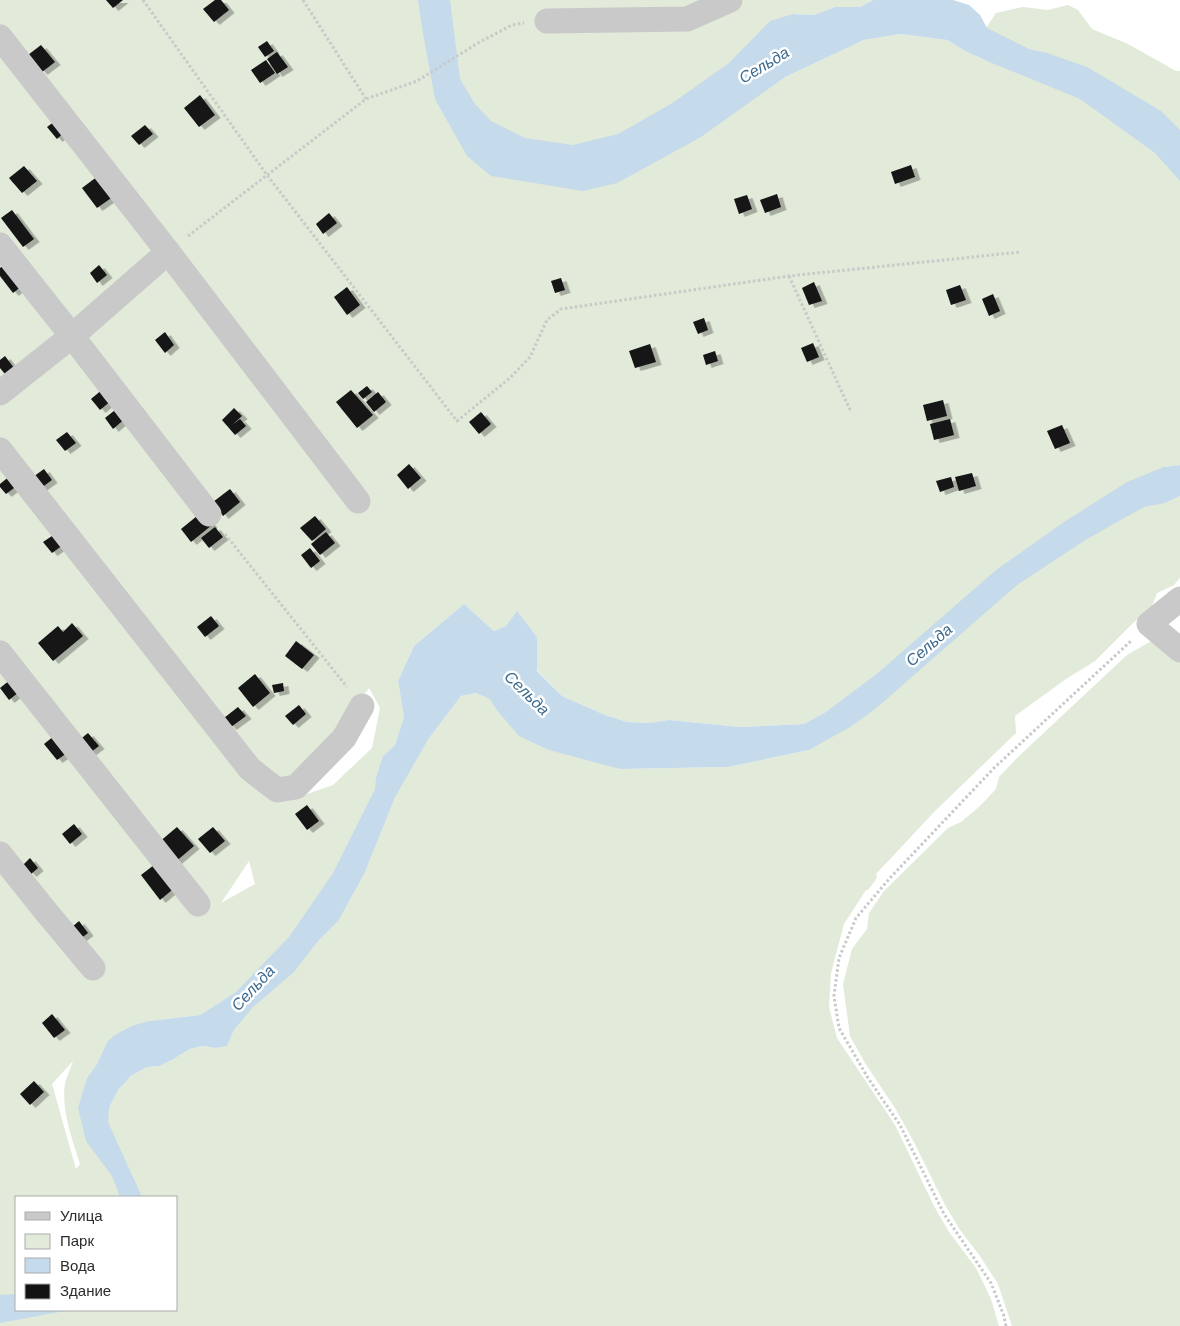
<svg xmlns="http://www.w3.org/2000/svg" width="1180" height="1326" viewBox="0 0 1180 1326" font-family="'Work Sans',sans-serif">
<defs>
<filter id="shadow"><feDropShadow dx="5.5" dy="3" stdDeviation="0" flood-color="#0004"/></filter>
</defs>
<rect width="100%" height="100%" fill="#fff"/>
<g fill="#e2ead9" fill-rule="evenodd">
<path d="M 0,0 L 873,0 L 860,7 L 835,7 L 814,15 L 793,14 L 785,77 L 864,40 L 900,34 L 947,40 L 965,51 L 987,61 L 986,28 L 996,13 L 1023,7 L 1048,10 L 1068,5 L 1078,10 L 1092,29 L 1128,44 L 1176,71 L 1180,71 L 1180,465 L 1164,467 L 1165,503 L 1180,496 L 1180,578 L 1174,585 L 1157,593 L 1151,609 L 1134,622 L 1095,661 L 1066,679 L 1015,716 L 1016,733 L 935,811 L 876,874 L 877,876 L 875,881 L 868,890 L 866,890 L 844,924 L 831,973 L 829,1007 L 837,1038 L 895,1125 L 934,1206 L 949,1232 L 976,1268 L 991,1299 L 999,1326 L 0,1326 ZM 464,604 L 494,631 L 506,626 L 517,612 L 537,637 L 537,670 L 562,696 L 605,715 L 627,722 L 650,723 L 669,720 L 740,727 L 804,724 L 826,712 L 809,750 L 728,767 L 620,769 L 520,736 L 495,708 L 491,699 L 476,693 L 461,696 L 427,741 L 383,756 L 395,745 L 404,717 L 398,681 L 414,646 ZM 369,688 L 380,708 L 372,748 L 333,785 L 293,799 ZM 249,861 L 255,884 L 221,903 ZM 236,992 L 253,1006 L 234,1030 L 227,1046 L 216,1048 L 202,1046 L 190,1049 L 172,1060 L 159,1066 L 147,1067 L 131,1076 L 118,1090 L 109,1108 L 87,1078 L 97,1064 L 107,1042 L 149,1021 L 200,1015 ZM 73,1061 C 71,1068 67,1075 65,1083 C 61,1111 72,1138 80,1164 L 76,1169 L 52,1084 ZM 16,1197 L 176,1197 L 176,1310 L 16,1310 Z"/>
<path d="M 1151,641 L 1180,656 L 1180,1326 L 1012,1326 L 998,1284 L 980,1256 L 960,1230 L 944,1203 L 915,1144 L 895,1108 L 865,1063 L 850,1036 L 843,984 L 852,949 L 867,929 L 869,913 L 884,891 L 948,828 L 961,822 L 980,806 L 996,789 L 999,777 L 1018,757 L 1127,655 Z"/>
</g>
<g fill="#c5daeb">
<path d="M 418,0 L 450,0 L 460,79 L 475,104 L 491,121 L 525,138 L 573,145 L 618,134 L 671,104 L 729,63 L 770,21 L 793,14 L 814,15 L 835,7 L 860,7 L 873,0 L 953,0 L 969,5 L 980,15 L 987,28 L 1029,49 L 1047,53 L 1087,67 L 1161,111 L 1180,130 L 1180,181 L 1155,153 L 1080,99 L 987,61 L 965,51 L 947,40 L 900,34 L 864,40 L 785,77 L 701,137 L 617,183 L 583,191 L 491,176 L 467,156 L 435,99 L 423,33 Z"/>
<path d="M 1180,465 L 1180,496 L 1165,503 L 1144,507 L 1087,539 L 1017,585 L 874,710 L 850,727 L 809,750 L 728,767 L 620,769 L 549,750 L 519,736 L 495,708 L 490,699 L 476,693 L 461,696 L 427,741 L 395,797 L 364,874 L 338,921 L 318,941 L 294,972 L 253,1007 L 234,1030 L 227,1046 L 216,1048 L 202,1046 L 190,1049 L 172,1060 L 159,1066 L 147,1067 L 131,1076 L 118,1090 L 109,1108 L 108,1122 L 142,1197 L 120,1197 L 112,1176 L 86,1141 L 78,1108 L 87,1078 L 97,1064 L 107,1042 L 115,1035 L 132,1026 L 149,1021 L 200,1015 L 236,992 L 289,937 L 333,873 L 375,789 L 376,778 L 383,756 L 395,745 L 404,717 L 398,681 L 414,646 L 464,604 L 494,631 L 506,626 L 517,611 L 537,637 L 537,671 L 562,696 L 605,715 L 627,722 L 650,723 L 669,720 L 740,727 L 804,724 L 826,712 L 878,673 L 996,570 L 1064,522 L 1127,482 L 1164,467 Z"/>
<path d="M 16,1294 L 16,1310 L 70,1310 L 0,1323 L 0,1295 Z"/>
</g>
<g fill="#131313" filter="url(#shadow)">
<path d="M 106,0 L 123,0 L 113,8 Z"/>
<path d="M 215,0 L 221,0 L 229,10 L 214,22 L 203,9 Z"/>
<path d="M 267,41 L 274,51 L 265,57 L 258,47 Z"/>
<path d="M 41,45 L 55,62 L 42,72 L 28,55 Z"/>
<path d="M 277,52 L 288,67 L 277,74 L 267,59 Z"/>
<path d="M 266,60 L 275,73 L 260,83 L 251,70 Z"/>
<path d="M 200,95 L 215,115 L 199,127 L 184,108 Z"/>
<path d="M 59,118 L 68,129 L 57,139 L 47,127 Z"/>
<path d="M 145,125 L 153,134 L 139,145 L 131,136 Z"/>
<path d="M 911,165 L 915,177 L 895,184 L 891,172 Z"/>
<path d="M 24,166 L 37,181 L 22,193 L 9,178 Z"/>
<path d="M 98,176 L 114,196 L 97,208 L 82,188 Z"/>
<path d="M 777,194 L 781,207 L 765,213 L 760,200 Z"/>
<path d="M 747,195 L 752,209 L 739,214 L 734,199 Z"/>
<path d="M 12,210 L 34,239 L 23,247 L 1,218 Z"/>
<path d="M 329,213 L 337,223 L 323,234 L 316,224 Z"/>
<path d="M 10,260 L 27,282 L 13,293 L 0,276 L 0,268 Z"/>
<path d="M 99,265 L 107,275 L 97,283 L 90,273 Z"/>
<path d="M 561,278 L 565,290 L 555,293 L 551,281 Z"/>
<path d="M 814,282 L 822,301 L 809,305 L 802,288 Z"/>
<path d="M 960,285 L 966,300 L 951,305 L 946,290 Z"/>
<path d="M 347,287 L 360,305 L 347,315 L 334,297 Z"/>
<path d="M 993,294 L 1000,311 L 989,316 L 982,299 Z"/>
<path d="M 704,318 L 708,330 L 698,334 L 693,322 Z"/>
<path d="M 165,332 L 174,345 L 165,353 L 155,340 Z"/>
<path d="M 813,343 L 819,357 L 807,362 L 801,348 Z"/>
<path d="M 650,344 L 656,362 L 635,368 L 629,351 Z"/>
<path d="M 715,351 L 718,361 L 706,365 L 703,355 Z"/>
<path d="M 5,356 L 14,368 L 5,374 L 0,368 L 0,360 Z"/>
<path d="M 367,386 L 372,392 L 363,399 L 358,393 Z"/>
<path d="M 103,389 L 112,400 L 100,410 L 91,399 Z"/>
<path d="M 351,390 L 373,415 L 357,428 L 336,402 Z"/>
<path d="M 378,392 L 386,402 L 374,412 L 366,402 Z"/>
<path d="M 943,400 L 947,416 L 927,421 L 923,405 Z"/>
<path d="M 119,407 L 127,417 L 113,429 L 105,418 Z"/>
<path d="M 234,408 L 242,416 L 232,425 L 240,419 L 246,426 L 235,435 L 222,420 Z"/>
<path d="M 481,412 L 491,424 L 479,434 L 469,422 Z"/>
<path d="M 950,419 L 954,435 L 934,440 L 930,424 Z"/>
<path d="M 1062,425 L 1070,443 L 1055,449 L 1047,431 Z"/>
<path d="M 67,432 L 76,443 L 65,451 L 56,440 Z"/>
<path d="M 409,464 L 421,478 L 408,489 L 397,475 Z"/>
<path d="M 44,469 L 52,480 L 41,488 L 33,477 Z"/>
<path d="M 972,473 L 976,486 L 959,491 L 955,477 Z"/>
<path d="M 11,475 L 18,485 L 6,494 L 0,487 L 0,484 Z"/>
<path d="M 951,477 L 954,487 L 940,492 L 936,481 Z"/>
<path d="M 230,489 L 240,502 L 223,516 L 213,502 Z"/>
<path d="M 202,512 L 212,525 L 191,542 L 181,529 Z"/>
<path d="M 315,516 L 326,529 L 312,541 L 300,528 Z"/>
<path d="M 215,527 L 223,537 L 209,548 L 201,538 Z"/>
<path d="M 326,532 L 335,543 L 320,555 L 311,544 Z"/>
<path d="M 55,534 L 63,545 L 52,553 L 43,542 Z"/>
<path d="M 310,548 L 320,561 L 311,568 L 301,555 Z"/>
<path d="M 211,616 L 219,626 L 205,637 L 197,627 Z"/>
<path d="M 72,623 L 83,636 L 53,661 L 38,643 L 58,626 L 63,632 Z"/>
<path d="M 296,641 L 314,655 L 302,669 L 285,656 Z"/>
<path d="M 255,674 L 270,693 L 253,707 L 238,688 Z"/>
<path d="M 10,680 L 19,692 L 9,700 L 0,688 Z"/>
<path d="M 283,683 L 284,691 L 274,693 L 272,685 Z"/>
<path d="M 299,705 L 306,714 L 293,725 L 285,716 Z"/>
<path d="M 238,707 L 246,716 L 231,727 L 224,718 Z"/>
<path d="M 88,733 L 99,746 L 87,755 L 77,742 Z"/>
<path d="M 54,736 L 67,753 L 57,760 L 44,744 Z"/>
<path d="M 307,805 L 319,821 L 307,830 L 295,814 Z"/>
<path d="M 74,824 L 82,834 L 70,844 L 62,834 Z"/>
<path d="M 177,827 L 194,846 L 174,863 L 158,843 Z"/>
<path d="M 213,827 L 225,841 L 210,853 L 198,839 Z"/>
<path d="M 30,858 L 38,868 L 31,874 L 23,865 Z"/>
<path d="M 154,865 L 172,890 L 160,900 L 141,875 Z"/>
<path d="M 79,921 L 88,933 L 80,939 L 71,928 Z"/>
<path d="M 52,1014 L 65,1030 L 54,1038 L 42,1023 Z"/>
<path d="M 34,1081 L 44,1092 L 30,1105 L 20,1094 Z"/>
</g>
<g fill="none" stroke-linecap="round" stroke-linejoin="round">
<g stroke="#c9c9c9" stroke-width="3" stroke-dasharray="2.5 2.5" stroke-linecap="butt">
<path d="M 143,0 L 267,175 L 457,421 L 510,378 L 530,357 L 547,320 L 561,309 L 789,276 L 1021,252"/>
<path d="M 303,0 L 366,99"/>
<path d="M 188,236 L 366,99 L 417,81 L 478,43 L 512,25 L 524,23"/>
<path d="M 789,276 L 851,412"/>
<path d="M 225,534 L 347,687"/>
<path d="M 1006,1326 L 1004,1316 L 991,1283 L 944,1214 L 900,1125 L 868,1078 L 839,1028 L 834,996 L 839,958 L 856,918 L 889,879 L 994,768 L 1131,641"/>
</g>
<g stroke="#c9c9c9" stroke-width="25">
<path d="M 547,21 L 687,19 L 730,0"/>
<path d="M 0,37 L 168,252 L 358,501"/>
<path d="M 0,245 L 72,336 L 209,514"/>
<path d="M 0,393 L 72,336 L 168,252"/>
<path d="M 0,450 L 250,769 L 277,790 L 296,787 L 344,738 L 362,706"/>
<path d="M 1180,599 L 1149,624 L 1180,650"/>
<path d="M 0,653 L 198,904"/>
<path d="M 0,854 L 43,908 L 93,968"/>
</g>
</g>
<g text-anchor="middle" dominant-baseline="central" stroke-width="5" stroke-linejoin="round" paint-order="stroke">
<g font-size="16" font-style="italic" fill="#3b6a8e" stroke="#fff">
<text transform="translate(764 65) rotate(-31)">Сельда</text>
<text transform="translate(929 645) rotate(-41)">Сельда</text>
<text transform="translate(527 693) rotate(44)">Сельда</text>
<text transform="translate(253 988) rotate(-47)">Сельда</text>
</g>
</g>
<rect x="15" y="1196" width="162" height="115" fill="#ffffff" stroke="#ababab"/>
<rect x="25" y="1212" width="25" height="8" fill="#c9c9c9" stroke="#ababab"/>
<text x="60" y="1221" font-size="15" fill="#2c2c2c">Улица</text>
<rect x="25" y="1234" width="25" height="15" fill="#e2ead9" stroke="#ababab"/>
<text x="60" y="1246" font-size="15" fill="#2c2c2c">Парк</text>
<rect x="25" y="1258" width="25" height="15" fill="#c5daeb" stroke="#ababab"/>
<text x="60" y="1271" font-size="15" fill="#2c2c2c">Вода</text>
<rect x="25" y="1284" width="25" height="15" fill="#131313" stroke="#ababab"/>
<text x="60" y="1296" font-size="15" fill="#2c2c2c">Здание</text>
</svg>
